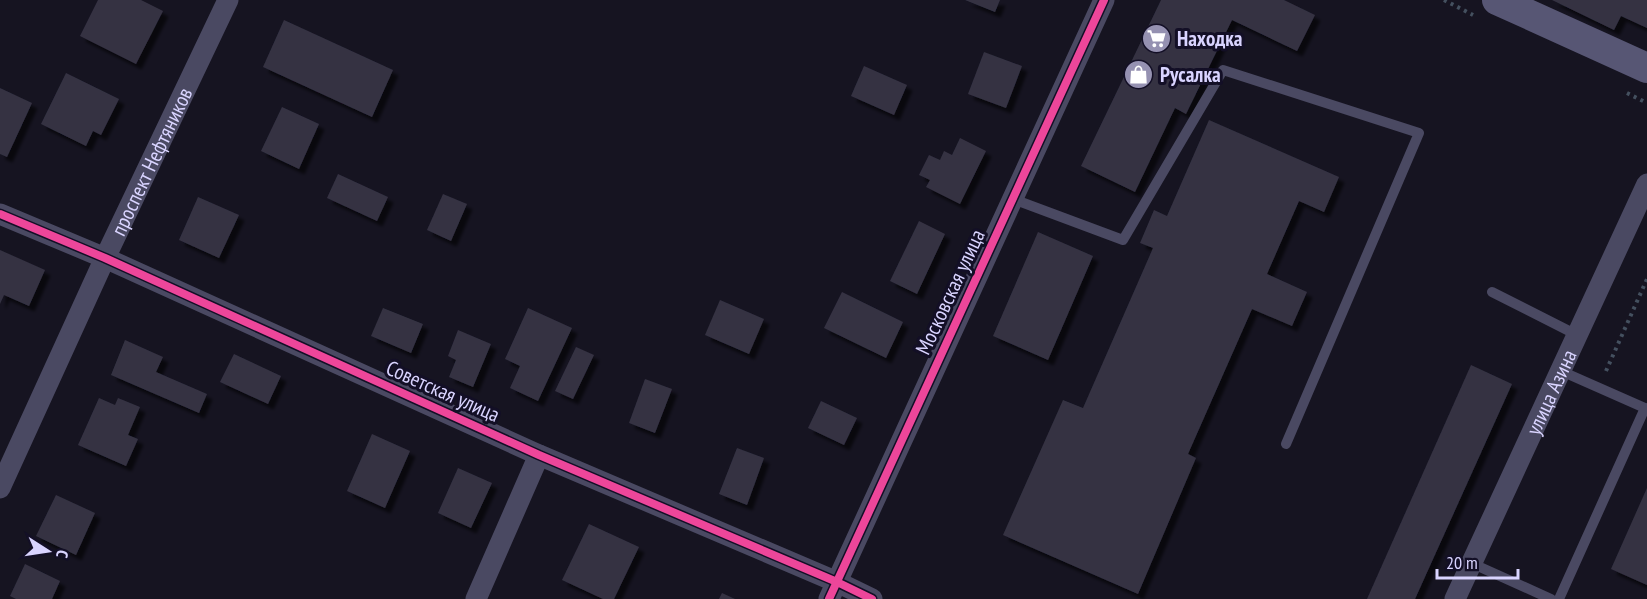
<svg xmlns="http://www.w3.org/2000/svg" width="1647" height="599" viewBox="0 0 1647 599" font-family="'PT Sans Narrow',sans-serif">
<defs>
<filter id="shadow"><feDropShadow dx="5.5" dy="5.5" stdDeviation="1.5" flood-color="#0009"/></filter>
</defs>
<rect width="100%" height="100%" fill="#161421"/>
<g fill="#343243" filter="url(#shadow)">
<path d="M 98,0 L 141,0 L 163,11 L 136,64 L 80,36 Z"/>
<path d="M 965,0 L 1000,0 L 995,12 Z"/>
<path d="M 1161,0 L 1284,0 L 1315,15 L 1297,51 L 1232,20 L 1186,114 L 1175,108 L 1135,192 L 1081,166 Z"/>
<path d="M 1552,0 L 1647,0 L 1647,28 L 1621,16 L 1614,30 Z"/>
<path d="M 284,20 L 393,70 L 372,117 L 263,67 Z"/>
<path d="M 984,52 L 1022,66 L 1006,108 L 968,94 Z"/>
<path d="M 864,66 L 907,85 L 894,115 L 851,96 Z"/>
<path d="M 66,73 L 119,99 L 101,135 L 93,131 L 86,146 L 41,124 Z"/>
<path d="M 0,88 L 32,103 L 7,157 L 0,154 Z"/>
<path d="M 282,107 L 319,124 L 299,169 L 261,151 Z"/>
<path d="M 1209,120 L 1339,177 L 1324,212 L 1299,201 L 1267,274 L 1307,292 L 1292,326 L 1252,309 L 1188,454 L 1196,458 L 1138,594 L 1003,535 L 1063,400 L 1083,408 L 1153,248 L 1140,243 L 1154,210 L 1167,216 Z"/>
<path d="M 960,138 L 986,151 L 960,204 L 926,187 L 930,180 L 919,175 L 929,155 L 940,160 L 944,151 L 952,155 Z"/>
<path d="M 338,174 L 388,197 L 377,221 L 327,198 Z"/>
<path d="M 443,194 L 467,204 L 451,241 L 427,230 Z"/>
<path d="M 198,197 L 239,215 L 219,258 L 179,240 Z"/>
<path d="M 919,221 L 945,234 L 917,294 L 890,281 Z"/>
<path d="M 1038,232 L 1093,256 L 1048,360 L 993,336 Z"/>
<path d="M 0,250 L 45,270 L 29,306 L 4,295 L 0,304 Z"/>
<path d="M 842,292 L 903,322 L 886,358 L 824,328 Z"/>
<path d="M 720,300 L 764,319 L 749,354 L 705,335 Z"/>
<path d="M 383,308 L 423,324 L 411,353 L 371,336 Z"/>
<path d="M 528,308 L 572,328 L 538,401 L 510,388 L 520,366 L 505,359 Z"/>
<path d="M 458,330 L 491,344 L 473,387 L 449,377 L 456,360 L 448,356 Z"/>
<path d="M 125,340 L 163,357 L 156,372 L 207,394 L 199,413 L 111,375 Z"/>
<path d="M 576,347 L 594,355 L 573,399 L 555,391 Z"/>
<path d="M 234,354 L 281,376 L 268,404 L 220,382 Z"/>
<path d="M 1471,365 L 1512,384 L 1415,599 L 1367,599 Z"/>
<path d="M 645,379 L 672,389 L 655,433 L 629,423 Z"/>
<path d="M 99,398 L 115,405 L 118,398 L 140,407 L 128,435 L 138,439 L 126,466 L 78,445 Z"/>
<path d="M 821,401 L 857,418 L 844,445 L 808,428 Z"/>
<path d="M 372,434 L 410,451 L 385,508 L 347,491 Z"/>
<path d="M 737,448 L 764,458 L 747,505 L 719,494 Z"/>
<path d="M 458,468 L 492,483 L 471,528 L 438,513 Z"/>
<path d="M 1647,488 L 1647,585 L 1611,569 Z"/>
<path d="M 56,495 L 95,513 L 76,555 L 36,536 Z"/>
<path d="M 589,524 L 639,547 L 614,599 L 603,599 L 562,580 Z"/>
<path d="M 25,564 L 60,581 L 52,599 L 16,599 L 10,596 Z"/>
<path d="M 722,593 L 735,599 L 719,599 Z"/>
</g>
<g fill="none" stroke-linecap="round" stroke-linejoin="round">
<g stroke="#44505f" stroke-width="4" stroke-dasharray="3 4.5" stroke-linecap="butt">
<path d="M 1444,0 L 1473,15"/>
<path d="M 1627,93 L 1647,103"/>
<path d="M 1606,371 L 1647,279"/>
</g>
<g stroke="#4a4962" stroke-width="10">
<path d="M 1013,199 L 1123,240 L 1223,70 L 1419,133 L 1286,444"/>
<path d="M 1492,292 L 1577,335"/>
<path d="M 1561,371 L 1647,409"/>
<path d="M 1471,563 L 1551,599"/>
<path d="M 1559,599 L 1645,408"/>
</g>
<g stroke="#4a4962" stroke-width="21">
<path d="M 0,214 L 105,258 L 539,455 L 837,582 L 872,599"/>
<path id="s1" d="M 0,488 L 105,258 L 228,0"/>
<path d="M 476,599 L 539,455"/>
<path d="M 829,599 L 1104,0"/>
<path id="s2" d="M 1455,599 L 1647,184"/>
</g>
<path stroke="#575674" stroke-width="30" d="M 1497,0 L 1647,68"/>
<defs>
<g id="cycleway">
<path d="M 0,214 L 105,258 L 539,455 L 837,582 L 872,599"/>
<path d="M 829,599 L 1104,0"/>
</g>
</defs>
<use href="#cycleway" stroke="#130f26" stroke-width="11"/>
<use href="#cycleway" stroke="#ed469a" stroke-width="8"/>
</g>
<defs>
<symbol id="supermarket-disc" viewBox="-11 -11 22 22"><circle r="9.5" fill="#9591b1" stroke="#130f26"/><path d="M-6-5.5h2.5l.6 2H6L4.5 2H-2.5L-4.4-4H-6ZM-1.5 3.2a1.3 1.3 0 1 0 .1 0ZM3 3.2a1.3 1.3 0 1 0 .1 0Z" fill="#fff"/></symbol>
<symbol id="shop-disc" viewBox="-11 -11 22 22"><circle r="9.5" fill="#9591b1" stroke="#130f26"/><path d="M-5-2.5h2.3a2.7 3.5 0 0 1 5.4 0H5L5.5 6h-11ZM-1.5-2.5h3a1.5 2.3 0 0 0-3 0Z" fill="#fff"/></symbol>
</defs>
<g fill-rule="evenodd">
<use href="#supermarket-disc" x="1140" y="22" width="33" height="33"/>
<use href="#shop-disc" x="1122" y="58" width="33" height="33"/>
</g>
<g text-anchor="middle" dominant-baseline="central" stroke-width="6" stroke-linejoin="round" paint-order="stroke">
<g font-size="21" font-weight="bold" fill="#d9d4ff" stroke="#130f26" text-anchor="start">
<text x="1177" y="38">Находка</text>
<text x="1160" y="74">Русалка</text>
</g>
<g font-size="21" fill="#d9d4ff" stroke="#130f26">
<text stroke="none"><textPath href="#s1" startOffset="360">проспект Нефтяников</textPath></text>
<text transform="translate(950 292) rotate(-65)">Московская улица</text>
<text transform="translate(443 391) rotate(24)">Советская улица</text>
<text stroke="none"><textPath href="#s2" startOffset="228">улица Азина</textPath></text>
</g>
</g>
<g transform="translate(48 551) rotate(102)" stroke="#130f26" stroke-width="4.5" paint-order="stroke">
<path d="M0-4.5L10 22L0 15L-10 22Z" fill="#d9d4ff"/>
<text y="-9" font-size="16" font-weight="bold" text-anchor="middle" fill="#d9d4ff">С</text>
</g>
<path d="M1437 569v9h81v-9" fill="none" stroke="#d9d4ff" stroke-width="3"/>
<text x="1446" y="569" font-size="18" fill="#d9d4ff" stroke="#130f26" stroke-width="4.5" paint-order="stroke">20 m</text>
</svg>
